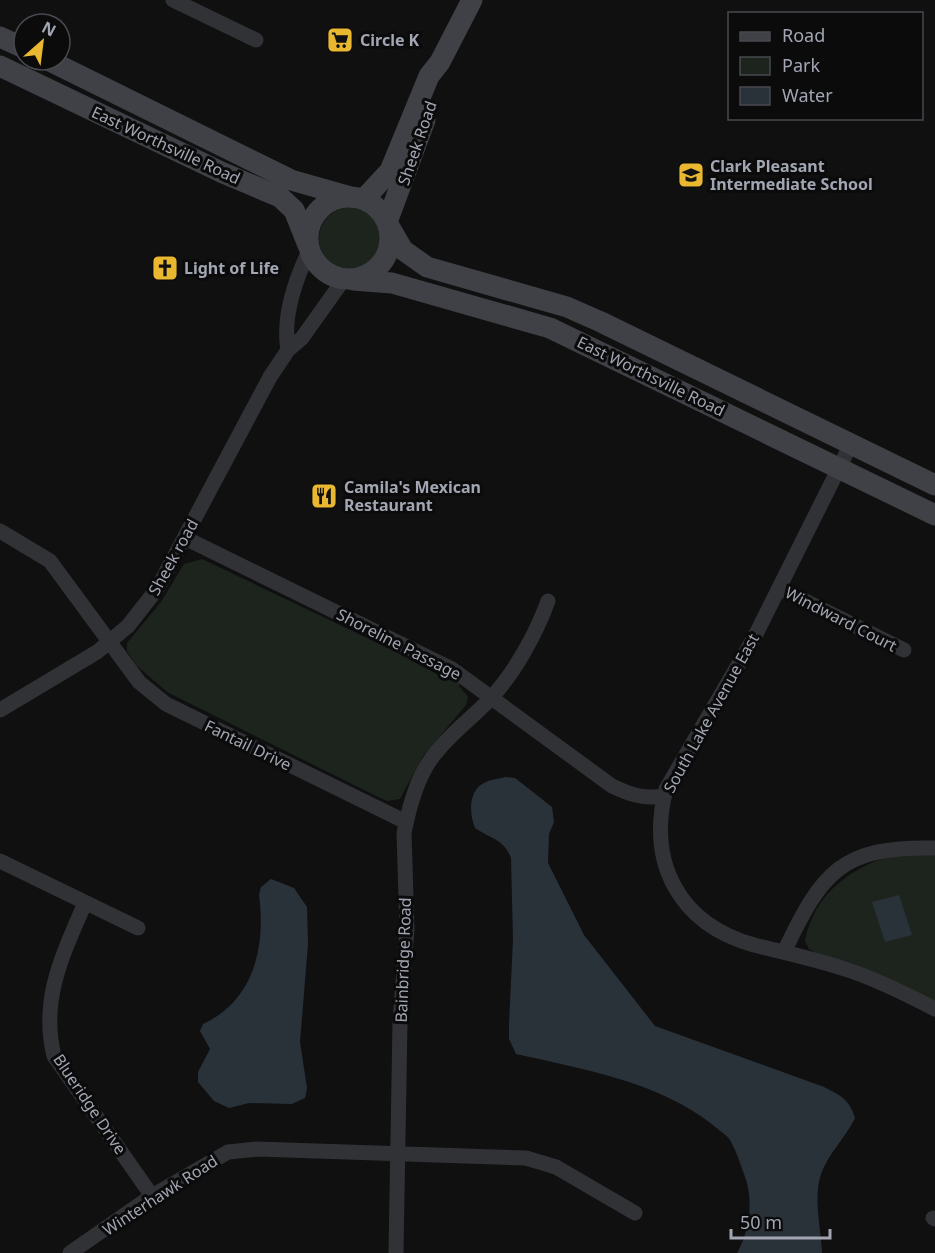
<svg xmlns="http://www.w3.org/2000/svg" width="935" height="1253" viewBox="0 0 935 1253" font-family="'Noto Sans',sans-serif">
<rect width="100%" height="100%" fill="#101011"/>
<g fill="#1d241e">
<circle cx="351" cy="239" r="32"/>
<path d="M 202,559 L 388,648 L 448,680 L 459,681 L 459,686 L 468,697 L 466,705 L 423,756 L 400,799 L 387,801 L 378,797 L 167,692 L 136,665 L 127,651 L 127,643 L 161,602 L 184,564 Z"/>
<path d="M 893,855 L 935,855 L 935,1001 L 849,962 L 816,953 L 809,949 L 805,941 C 814,894 850,868 893,855 Z"/>
</g>
<g fill="#2a3239">
<path d="M 505,777 L 515,778 L 552,807 L 554,822 L 549,834 L 548,863 L 584,935 L 655,1026 L 824,1087 C 840,1095 850,1100 855,1118 C 846,1137 828,1154 821,1174 C 813,1198 821,1228 822,1253 L 737,1253 C 750,1231 754,1198 744,1174 C 740,1163 736,1150 730,1140 C 726,1134 718,1130 713,1125 C 659,1082 583,1069 516,1054 L 509,1039 L 509,1025 L 513,939 L 511,858 C 504,839 491,839 475,828 C 469,813 468,789 486,782 C 492,779 499,779 505,777 Z"/>
<path d="M 271,879 L 294,888 L 307,907 L 308,944 L 300,1042 L 307,1088 L 305,1098 L 292,1104 L 249,1103 L 229,1108 L 214,1101 L 198,1082 L 198,1072 L 210,1049 L 200,1031 L 203,1024 C 254,1000 266,947 259,895 L 261,887 Z"/>
<path d="M 899,895 L 912,935 L 885,942 L 872,902 Z"/>
</g>
<g fill="none" stroke-linecap="round" stroke-linejoin="round">
<g stroke="#313236" stroke-width="15">
<path d="M 173,0 L 256,40"/>
<path d="M 288,350 C 282,316 295,280 310,249"/>
<path d="M 851,444 L 755,636 L 666,789 C 647,863 679,924 754,945 C 786,953 820,960 851,971 C 880,981 908,995 935,1009"/>
<path d="M 0,531 L 50,561 L 139,682 L 166,704 L 406,822"/>
<path d="M 185,538 L 452,669 L 612,786 C 631,795 643,799 664,796"/>
<path d="M 779,588 L 904,650"/>
<path d="M 0,710 L 97,652 L 128,626 L 157,589 L 270,377 L 288,350 L 302,338 L 344,279"/>
<path d="M 0,861 L 138,928"/>
<path d="M 85,903 C 63,954 40,999 54,1056 L 152,1196"/>
<path d="M 784,952 C 822,872 841,846 935,848"/>
<path d="M 933,1218 L 935,1219"/>
<path d="M 70,1253 L 152,1196 L 228,1152 L 257,1149 L 526,1158 L 556,1167 L 635,1213"/>
<path d="M 396,1253 L 400,1022 L 407,929 L 404,833 C 409,808 416,780 431,759 C 446,737 471,719 489,700 C 514,674 536,634 548,601"/>
</g>
<g stroke="#3f4146" stroke-width="21">
<path d="M 0,37 L 24,48"/>
<path d="M 48,60 L 291,180 L 351,197"/>
<path d="M 0,66 L 221,172 L 280,197 L 294,210 L 308,245"/>
<circle cx="349" cy="238" r="41"/>
<path d="M 364,199 L 390,171 L 429,76 L 440,62 L 472,0"/>
<path d="M 387,222 L 425,120"/>
<path d="M 389,226 L 403,250 L 427,267 L 567,307 L 601,322 L 935,485"/>
<path d="M 353,280 L 392,283 L 550,328 L 935,515"/>
</g>
</g>
<defs>
<symbol id="supermarket-square" viewBox="-11 -11 22 22"><rect x="-9" y="-9" width="18" height="18" rx="4" fill="#e9b730" stroke="#0b0b0c"/><path d="M-6-5.5h2.5l.6 2H6L4.5 2H-2.5L-4.4-4H-6ZM-1.5 3.2a1.3 1.3 0 1 0 .1 0ZM3 3.2a1.3 1.3 0 1 0 .1 0Z" fill="#111"/></symbol>
<symbol id="school-square" viewBox="-11 -11 22 22"><rect x="-9" y="-9" width="18" height="18" rx="4" fill="#e9b730" stroke="#0b0b0c"/><path d="M0-5L7-2L0 1L-7-2ZM-4 1L0 2.5L4 1V4Q0 6-4 4Z" fill="#111"/></symbol>
<symbol id="church-square" viewBox="-11 -11 22 22"><rect x="-9" y="-9" width="18" height="18" rx="4" fill="#e9b730" stroke="#0b0b0c"/><path d="M-1.2-6h2.4v3.5h3.3v2.4h-3.3V6h-2.4V-.1h-3.3v-2.4h3.3Z" fill="#111"/></symbol>
<symbol id="restaurant-square" viewBox="-11 -11 22 22"><rect x="-9" y="-9" width="18" height="18" rx="4" fill="#e9b730" stroke="#0b0b0c"/><path d="M-5-6h1v4h1v-4h1v4h1v-4h1v5L-1.5 .5V6h-2V.5L-5-1ZM5-6V6H3V1.5H1.5Q1.5-4 5-6Z" fill="#111"/></symbol>
</defs>
<g fill-rule="evenodd">
<use href="#supermarket-square" x="325" y="25" width="30" height="30"/>
<use href="#school-square" x="676" y="160" width="30" height="30"/>
<use href="#church-square" x="150" y="253" width="30" height="30"/>
<use href="#restaurant-square" x="309" y="481" width="30" height="30"/>
</g>
<g text-anchor="middle" dominant-baseline="central" stroke-width="6" stroke-linejoin="round" paint-order="stroke">
<g font-size="16" font-weight="bold" fill="#a2a6b2" stroke="#0b0b0c" text-anchor="start">
<text x="360" y="40">Circle K</text>
<text x="710" y="166">Clark Pleasant<tspan x="710" dy="18">Intermediate School</tspan></text>
<text x="184" y="268">Light of Life</text>
<text x="344" y="487">Camila's Mexican<tspan x="344" dy="18">Restaurant</tspan></text>
</g>
<g font-size="16" fill="#a2a6b2" stroke="#0b0b0c">
<text transform="translate(417 143) rotate(-71)">Sheek Road</text>
<text transform="translate(166 145) rotate(25)">East Worthsville Road</text>
<text transform="translate(651 376) rotate(26)">East Worthsville Road</text>
<text transform="translate(173 557) rotate(-61)">Sheek road</text>
<text transform="translate(841 619) rotate(27)">Windward Court</text>
<text transform="translate(399 644) rotate(27)">Shoreline Passage</text>
<text transform="translate(711 713) rotate(-61)">South Lake Avenue East</text>
<text transform="translate(248 745) rotate(26)">Fantail Drive</text>
<text transform="translate(403 960) rotate(-88)">Bainbridge Road</text>
<text transform="translate(90 1104) rotate(56)">Blueridge Drive</text>
<text transform="translate(160 1195) rotate(-33)">Winterhawk Road</text>
</g>
</g>
<rect x="728" y="12" width="195" height="108" fill="#0b0b0c" stroke="#47494e" stroke-width="1.5"/>
<rect x="740" y="32" width="30" height="9" fill="#3f4146" stroke="#47494e" stroke-width="1.5"/>
<text x="782" y="42" font-size="18" fill="#a2a6b2">Road</text>
<rect x="740" y="57" width="30" height="18" fill="#1d241e" stroke="#47494e" stroke-width="1.5"/>
<text x="782" y="72" font-size="18" fill="#a2a6b2">Park</text>
<rect x="740" y="87" width="30" height="18" fill="#2a3239" stroke="#47494e" stroke-width="1.5"/>
<text x="782" y="102" font-size="18" fill="#a2a6b2">Water</text>
<g transform="translate(42 42) rotate(28)"><circle r="28" fill="#0b0b0c" stroke="#47494e" stroke-width="1.5"/>
<path d="M0-4.5L10 22L0 15L-10 22Z" fill="#e9b730"/>
<text y="-9" font-size="16" font-weight="bold" text-anchor="middle" fill="#a2a6b2">N</text>
</g>
<path d="M731 1229v9h99v-9" fill="none" stroke="#a2a6b2" stroke-width="3"/>
<text x="740" y="1229" font-size="18" fill="#a2a6b2" stroke="#0b0b0c" stroke-width="4.5" paint-order="stroke">50 m</text>
</svg>
